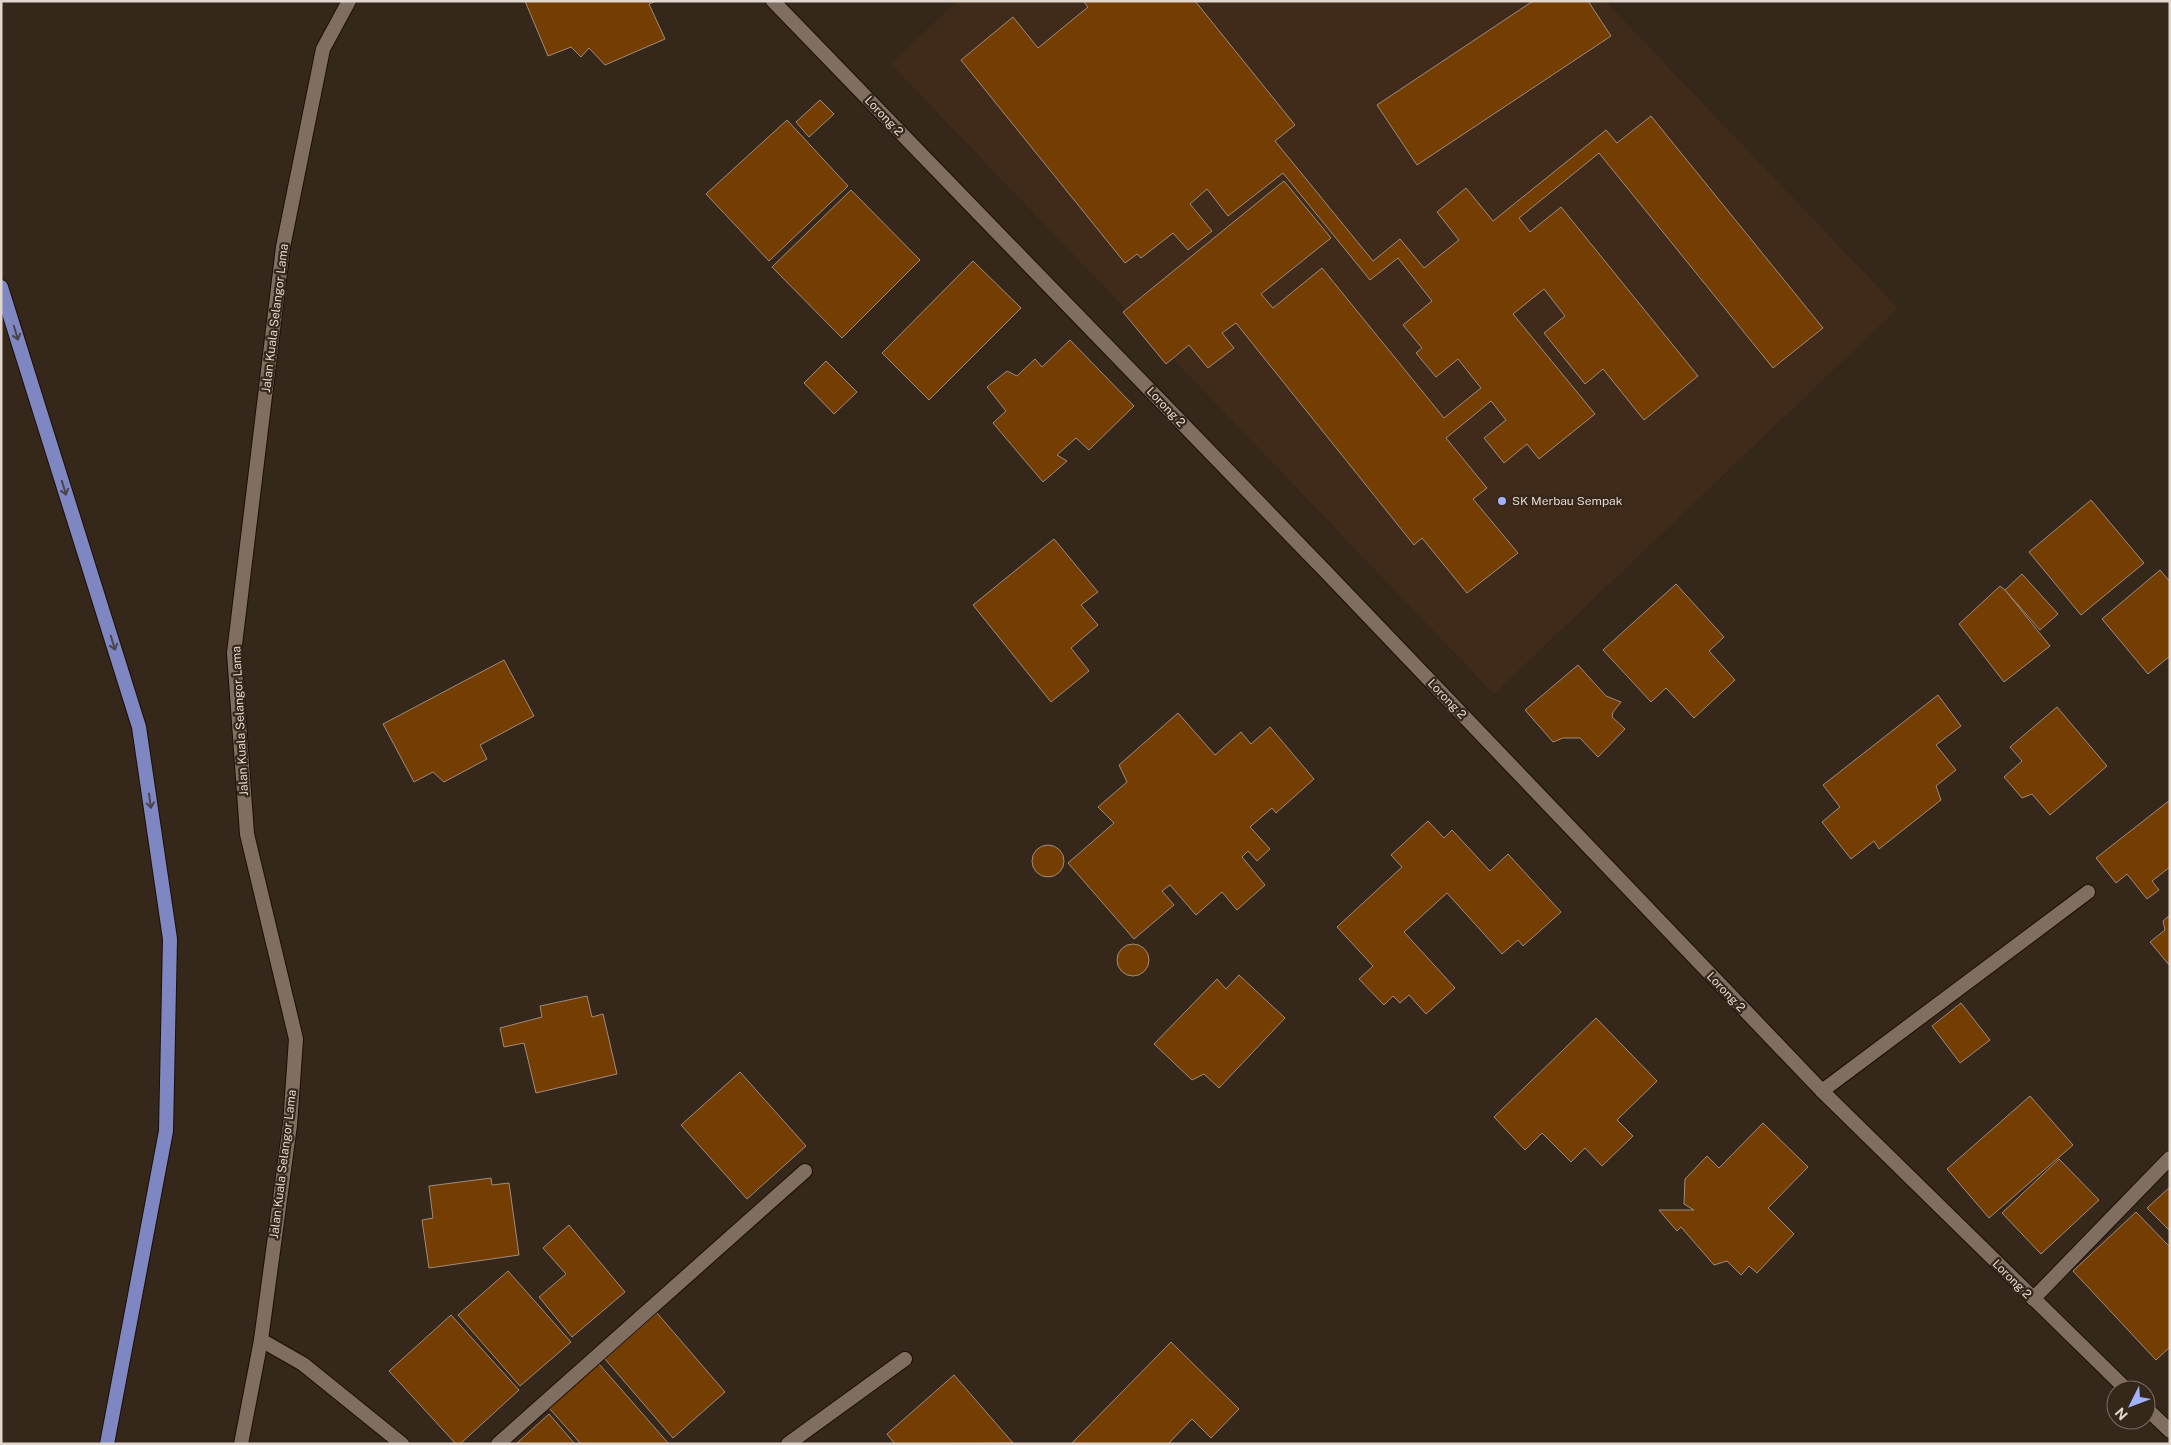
<svg xmlns="http://www.w3.org/2000/svg" width="2171" height="1445" viewBox="0 0 2171 1445" font-family="'Public Sans',sans-serif">
<rect width="100%" height="100%" fill="#36271b"/>
<path fill="#402b1b" d="M 957,1 L 1605,1 L 1898,308 L 1494,694 L 891,64 Z"/>
<g fill="#743d02" stroke="#9f8c7e">
<path d="M 525,1 L 656,1 L 649,4 L 665,39 L 605,65 L 589,48 L 581,57 L 571,47 L 548,56 Z"/>
<path d="M 1083,1 L 1195,1 L 1295,125 L 1275,141 L 1373,261 L 1400,239 L 1424,268 L 1459,240 L 1437,212 L 1466,188 L 1493,221 L 1606,130 L 1617,143 L 1651,116 L 1823,328 L 1773,368 L 1599,153 L 1519,218 L 1530,232 L 1561,207 L 1698,376 L 1644,420 L 1603,369 L 1585,384 L 1544,333 L 1565,316 L 1544,289 L 1513,314 L 1595,414 L 1539,459 L 1527,444 L 1504,463 L 1484,438 L 1506,420 L 1491,401 L 1446,438 L 1487,488 L 1473,499 L 1518,553 L 1467,593 L 1422,538 L 1414,545 L 1236,323 L 1222,333 L 1234,348 L 1208,368 L 1189,345 L 1166,364 L 1123,312 L 1284,181 L 1331,238 L 1261,294 L 1273,308 L 1322,268 L 1444,418 L 1481,388 L 1458,359 L 1436,377 L 1416,353 L 1422,348 L 1403,325 L 1432,301 L 1398,258 L 1370,280 L 1283,173 L 1228,216 L 1207,189 L 1190,204 L 1212,231 L 1188,250 L 1173,233 L 1141,258 L 1137,254 L 1125,263 L 961,60 L 1013,17 L 1038,48 L 1088,7 Z"/>
<path d="M 1533,1 L 1588,1 L 1611,36 L 1417,165 L 1377,105 Z"/>
<path d="M 820,100 L 834,114 L 809,137 L 796,122 Z"/>
<path d="M 787,120 L 848,186 L 769,261 L 706,194 Z"/>
<path d="M 851,190 L 920,260 L 842,338 L 772,267 Z"/>
<path d="M 973,261 L 1021,308 L 929,400 L 882,353 Z"/>
<path d="M 1070,340 L 1134,406 L 1089,450 L 1076,438 L 1057,455 L 1067,461 L 1043,482 L 993,423 L 1006,411 L 987,387 L 1007,371 L 1017,376 L 1035,359 L 1042,367 Z"/>
<path d="M 826,361 L 857,392 L 834,414 L 804,383 Z"/>
<path d="M 2091,500 L 2144,563 L 2081,615 L 2029,552 Z"/>
<path d="M 1054,539 L 1098,592 L 1081,605 L 1098,625 L 1071,648 L 1089,671 L 1051,702 L 973,605 Z"/>
<path d="M 2160,570 L 2170,582 L 2170,656 L 2148,674 L 2102,619 Z"/>
<path d="M 2022,574 L 2058,614 L 2040,630 L 2005,590 Z"/>
<path d="M 1676,584 L 1724,637 L 1709,651 L 1735,680 L 1694,718 L 1666,688 L 1651,702 L 1603,650 Z"/>
<path d="M 2000,586 L 2005,590 L 2050,646 L 2004,682 L 1959,624 Z"/>
<path d="M 504,660 L 534,716 L 480,745 L 487,759 L 444,782 L 433,772 L 414,782 L 383,724 Z"/>
<path d="M 1578,665 L 1606,696 L 1621,702 L 1613,712 L 1612,717 L 1625,729 L 1598,757 L 1580,738 L 1563,738 L 1553,742 L 1525,710 Z"/>
<path d="M 1938,695 L 1961,726 L 1936,745 L 1956,770 L 1936,786 L 1941,800 L 1879,849 L 1874,841 L 1851,859 L 1822,822 L 1840,807 L 1823,785 Z"/>
<path d="M 2057,707 L 2107,766 L 2050,815 L 2032,794 L 2022,798 L 2004,777 L 2022,761 L 2010,747 Z"/>
<path d="M 1178,713 L 1215,755 L 1241,732 L 1251,744 L 1270,727 L 1314,779 L 1276,813 L 1272,808 L 1250,827 L 1270,849 L 1257,861 L 1248,851 L 1242,857 L 1265,885 L 1237,910 L 1222,892 L 1196,915 L 1170,885 L 1162,891 L 1174,905 L 1134,939 L 1068,863 L 1114,823 L 1098,807 L 1127,782 L 1119,765 Z"/>
<path d="M 2170,800 L 2170,867 L 2152,881 L 2159,890 L 2147,899 L 2127,874 L 2116,883 L 2096,858 Z"/>
<path d="M 1428,821 L 1444,838 L 1452,830 L 1490,871 L 1508,854 L 1561,912 L 1523,946 L 1518,940 L 1502,954 L 1447,893 L 1404,932 L 1455,988 L 1426,1014 L 1409,995 L 1400,1003 L 1393,996 L 1384,1005 L 1359,979 L 1373,966 L 1337,927 L 1402,867 L 1391,855 Z"/>
<circle cx="1048" cy="861" r="16"/>
<path d="M 2170,915 L 2170,966 L 2150,942 L 2165,930 L 2163,921 Z"/>
<circle cx="1133" cy="960" r="16"/>
<path d="M 1239,975 L 1285,1018 L 1219,1088 L 1204,1074 L 1192,1080 L 1154,1044 L 1217,979 L 1226,989 Z"/>
<path d="M 587,996 L 592,1017 L 603,1014 L 617,1074 L 536,1093 L 524,1043 L 504,1047 L 500,1028 L 542,1017 L 540,1006 Z"/>
<path d="M 1961,1003 L 1990,1040 L 1960,1063 L 1932,1026 Z"/>
<path d="M 1596,1018 L 1657,1081 L 1617,1120 L 1633,1136 L 1602,1166 L 1585,1148 L 1571,1162 L 1542,1133 L 1525,1150 L 1494,1117 Z"/>
<path d="M 740,1072 L 806,1146 L 747,1199 L 681,1125 Z"/>
<path d="M 2030,1096 L 2073,1145 L 1989,1218 L 1947,1169 Z"/>
<path d="M 1763,1123 L 1808,1167 L 1768,1208 L 1794,1234 L 1757,1273 L 1749,1266 L 1741,1275 L 1727,1261 L 1714,1265 L 1681,1227 L 1677,1231 L 1659,1210 L 1694,1210 L 1684,1204 L 1685,1179 L 1707,1156 L 1719,1168 Z"/>
<path d="M 2059,1159 L 2099,1200 L 2041,1254 L 2002,1213 Z"/>
<path d="M 491,1178 L 492,1185 L 509,1183 L 519,1255 L 429,1268 L 422,1220 L 433,1218 L 429,1186 Z"/>
<path d="M 2170,1187 L 2170,1231 L 2147,1208 Z"/>
<path d="M 2136,1212 L 2170,1247 L 2170,1347 L 2156,1360 L 2073,1271 Z"/>
<path d="M 569,1225 L 625,1292 L 572,1337 L 539,1297 L 566,1274 L 543,1248 Z"/>
<path d="M 508,1271 L 571,1342 L 520,1386 L 458,1315 Z"/>
<path d="M 657,1313 L 725,1392 L 673,1438 L 605,1359 Z"/>
<path d="M 451,1315 L 519,1390 L 460,1444 L 456,1444 L 389,1371 Z"/>
<path d="M 1171,1342 L 1239,1409 L 1211,1438 L 1192,1419 L 1168,1444 L 1071,1444 Z"/>
<path d="M 599,1364 L 669,1444 L 581,1444 L 549,1408 Z"/>
<path d="M 954,1375 L 1013,1443 L 895,1444 L 887,1434 Z"/>
<path d="M 549,1414 L 575,1444 L 516,1444 Z"/>
</g>
<g fill="none" stroke-linecap="round" stroke-linejoin="round">
<defs>
<g id="minor">
<path d="M 773,1 L 1328,574 L 1822,1091 L 2127,1390"/>
<path d="M 1822,1091 L 2088,892"/>
<path d="M 2033,1299 L 2170,1158"/>
<path d="M 261,1340 L 303,1364 L 402,1444"/>
<path d="M 2146,1408 L 2170,1431"/>
<path d="M 241,1444 L 261,1340 L 290,1125 L 296,1039 L 247,834 L 234,653 L 283,247 L 323,49 L 349,1"/>
<path d="M 498,1444 L 805,1171"/>
<path d="M 788,1444 L 905,1359"/>
</g>
<path id="trunk" d="M 1,287 L 139,727 L 170,939 L 166,1131 L 107,1444"/>
</defs>
<use href="#minor" stroke="#1d0f05" stroke-width="16"/>
<use href="#trunk" stroke="#1d0f05" stroke-width="16"/>
<use href="#minor" stroke="#806e60" stroke-width="14"/>
<use href="#trunk" stroke="#7f87c2" stroke-width="14"/>
</g>
<defs><path id="oneway-shaft" d="M-6 0H5M1.5-3L5.5 0L1.5 3" fill="none" stroke-width="1.6" stroke-linecap="round" stroke-linejoin="round" transform="scale(1.25)"/></defs>
<g stroke="#4c444d">
<use href="#oneway-shaft" transform="translate(16 333) rotate(73)"/>
<use href="#oneway-shaft" transform="translate(64 488) rotate(73)"/>
<use href="#oneway-shaft" transform="translate(113 643) rotate(73)"/>
<use href="#oneway-shaft" transform="translate(150 801) rotate(82)"/>
</g>
<circle fill="#a3b2fd" stroke="#36271b" stroke-width="2" cx="1502" cy="501" r="5"/>
<g text-anchor="middle" dominant-baseline="central" stroke-width="4.5" stroke-linejoin="round" paint-order="stroke">
<g font-size="12" fill="#e1d7cf" stroke="#36271b">
<text transform="translate(884 116) rotate(46)">Lorong 2</text>
<text transform="translate(275 318) rotate(-83)">Jalan Kuala Selangor Lama</text>
<text transform="translate(1166 407) rotate(46)">Lorong 2</text>
<text transform="translate(1447 699) rotate(46)">Lorong 2</text>
<text transform="translate(240 721) rotate(-93)">Jalan Kuala Selangor Lama</text>
<text transform="translate(1726 992) rotate(46)">Lorong 2</text>
<text transform="translate(283 1164) rotate(-83)">Jalan Kuala Selangor Lama</text>
<text transform="translate(2012 1279) rotate(45)">Lorong 2</text>
</g>
<g font-size="12" fill="#e1d7cf" stroke="#36271b" text-anchor="start">
<text x="1512" y="501">SK Merbau Sempak</text>
</g>
</g>
<rect width="2171" height="1445" fill="none" stroke="#e1d7cf" stroke-width="5"/>
<g transform="translate(2131 1405) rotate(228)"><circle r="24" fill="#36271b" stroke="#7a6d63"/>
<path d="M0-4L9 19L0 12L-9 19Z" fill="#a3b2fd"/>
<text y="-8" font-size="14" font-weight="bold" text-anchor="middle" fill="#e1d7cf">N</text>
</g>
</svg>
